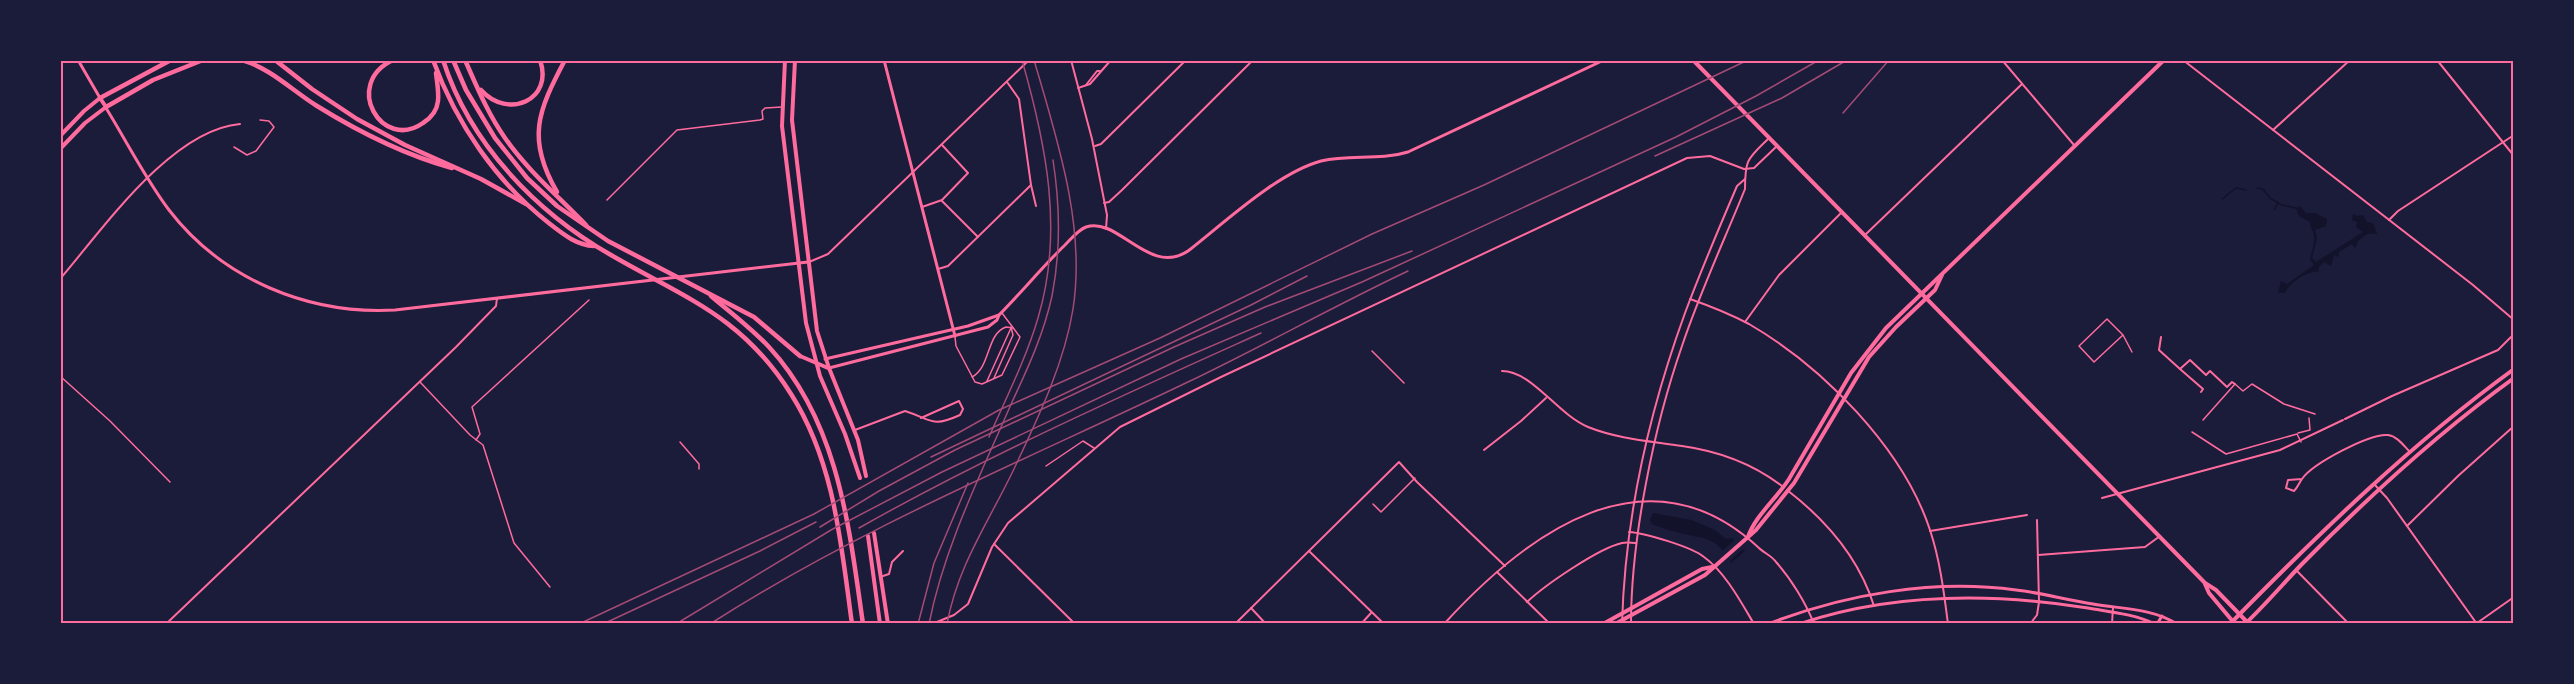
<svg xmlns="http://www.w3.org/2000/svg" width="2574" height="684" viewBox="0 0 2574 684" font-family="'Golos Text',sans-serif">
<rect width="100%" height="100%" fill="#1b1b3a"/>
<g fill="#12122b">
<path d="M 2300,206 L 2306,213 L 2315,213 L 2327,219 L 2326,226 L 2315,230 L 2317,238 L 2312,258 L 2316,262 L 2363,232 L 2356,227 L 2357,222 L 2352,220 L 2353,214 L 2358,216 L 2363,215 L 2367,222 L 2373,223 L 2377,234 L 2367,234 L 2358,241 L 2355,248 L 2352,244 L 2339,252 L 2339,257 L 2334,255 L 2331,266 L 2324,262 L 2319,267 L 2318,272 C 2308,270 2289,283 2285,293 L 2278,293 L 2281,281 L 2287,284 L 2314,265 L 2310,259 C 2312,250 2316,241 2313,232 C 2311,229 2310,226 2310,222 L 2299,216 L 2296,209 Z"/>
<path d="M 1653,513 L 1691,520 L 1715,530 L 1726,539 L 1732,538 L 1745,551 L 1731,563 C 1715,534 1704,540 1676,532 C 1668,530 1660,527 1652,524 L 1650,520 Z"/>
</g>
<path fill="#1b1b3a" d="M 1737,538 L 1745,547 L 1728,563 L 1721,552 Z"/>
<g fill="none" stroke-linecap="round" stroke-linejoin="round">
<g stroke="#12122b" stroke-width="1.5">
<path d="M 2257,188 L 2263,189 L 2270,198 L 2282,205 L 2296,208"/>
<path d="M 2222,199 L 2236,188 L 2246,190"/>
<path d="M 2274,210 L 2278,203"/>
</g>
<g stroke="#ff6b9d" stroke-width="1.5">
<path d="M 234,147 L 247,155 L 256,151 L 274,127 L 269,121 L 260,120"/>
<path d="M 607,200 L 677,130 L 760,120 L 763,119 L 762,111 L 765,108 L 782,107"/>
<path d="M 2123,335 L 2094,362 L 2079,346 L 2107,319 L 2123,335 L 2132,352"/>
<path d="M 955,337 L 956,346 L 975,382 L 982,384 L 1002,375 L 1020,337 L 1002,313"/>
<path d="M 1372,351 L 1404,383"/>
<path d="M 60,376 L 110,421 L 170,482"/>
<path d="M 972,377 C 991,367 986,334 1006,327 L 1013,328"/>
<path d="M 994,378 L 1013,335 L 1011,327"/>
<path d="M 987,381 L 1011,328"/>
<path d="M 420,382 L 470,435 L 483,445 L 514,543 L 550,587"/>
<path d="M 2203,420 L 2235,384 L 2243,391 L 2252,384 L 2284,404 L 2315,414"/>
<path d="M 2192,432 L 2226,454 L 2297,434 L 2301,442"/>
<path d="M 2298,433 L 2310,430 L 2309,418"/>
<path d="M 476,440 L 480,434 L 472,407 L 589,300"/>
<path d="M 680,442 L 699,464 L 699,469"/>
<path d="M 1046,466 L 1083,441 L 1094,448"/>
<path d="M 1373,504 L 1381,512 L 1415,478"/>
</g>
<g stroke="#ff6b9d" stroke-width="2">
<path d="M 1031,185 L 1036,206"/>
<path d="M 942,201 L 978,237"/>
<path d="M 922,207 L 942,200 L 968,173 L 942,145"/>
<path d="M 938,269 L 948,266 L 1031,185 L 1019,99 L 1007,82"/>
</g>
<g stroke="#ff6b9d" stroke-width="2">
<path d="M 1071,60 L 1092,139 L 1107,215 L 1106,229"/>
<path d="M 2002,60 L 2074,145"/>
<path d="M 2183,60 L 2473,285 L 2514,320"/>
<path d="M 2437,60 L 2514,156"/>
<path d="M 1086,85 L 1097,71 L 1100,71"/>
<path d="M 1078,88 L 1090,84 L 1111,60"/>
<path d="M 2273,130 L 2350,60"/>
<path d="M 1095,146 L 1101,144 L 1186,60"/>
<path d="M 1744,169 L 1754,168 L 1777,146"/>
<path d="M 1104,203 L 1109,202 L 1122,190 L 1253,60"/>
<path d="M 2389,220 L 2398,211 L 2514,135"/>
<path d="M 1865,235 L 2022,84"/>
<path d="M 809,262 L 828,254 L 1029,60"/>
<path d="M 60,279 C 103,229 171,130 240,124"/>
<path d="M 1690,299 C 1710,306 1730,314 1749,324 C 1823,367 1903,448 1930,530 C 1940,560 1944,593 1948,624"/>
<path d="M 1745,322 L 1779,275 L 1842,212"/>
<path d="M 2161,337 L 2159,350 L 2180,369"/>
<path d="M 1502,371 C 1532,371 1557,414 1588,427 C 1618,439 1650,441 1682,446 C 1718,451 1753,464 1782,486"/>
<path d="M 2201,392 L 2203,389 L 2180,369 L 2190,360 L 2206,375 L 2210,371 L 2227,387 L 2232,382 L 2235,384"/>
<path d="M 2345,419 L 2392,396 L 2498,350 L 2514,334"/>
<path d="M 855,430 L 905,411 C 933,420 931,428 960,415 L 963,409 L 959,401 L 921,418"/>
<path d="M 1484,450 L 1521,421 L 1546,398"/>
<path d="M 2302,479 L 2288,480 L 2286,488 L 2294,491 C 2298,487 2299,483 2302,479 C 2312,464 2370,433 2388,435 C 2397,436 2404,446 2410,452"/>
<path d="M 2374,484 L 2387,498 L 2477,624"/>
<path d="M 1787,490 C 1826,520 1859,558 1874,606"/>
<path d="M 2102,498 L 2280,450 L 2343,420"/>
<path d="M 2407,526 L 2458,476 L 2514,426"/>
<path d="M 1930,531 L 2027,515"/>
<path d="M 1629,532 C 1645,533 1692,547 1704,557 C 1725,572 1741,602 1754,624"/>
<path d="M 994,544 L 1075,624"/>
<path d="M 1309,551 L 1384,624"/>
<path d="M 2038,555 L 2145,547 L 2160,536"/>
<path d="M 2296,570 L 2349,624"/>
<path d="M 1497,572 L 1550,624"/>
<path d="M 880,577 L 889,574 L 892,562 L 903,551"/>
<path d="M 1527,602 C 1545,585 1599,548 1622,543 C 1627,542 1632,543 1636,543"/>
<path d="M 1251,608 L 1266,624"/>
<path d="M 2477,623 L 2514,597"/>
<path d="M 166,624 L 456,347 L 496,306 L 497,298"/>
<path d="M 932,624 L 954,615 L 968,604 L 992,547 L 1008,523 L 1120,427 L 1221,377 L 1687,158 L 1710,156 L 1744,169"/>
<path d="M 1235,624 L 1399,462 L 1417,482 L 1505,566"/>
<path d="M 1361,624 L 1371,613"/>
<path d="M 1444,624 C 1527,533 1647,444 1759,548 C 1764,553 1772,556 1776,562 C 1791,579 1806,603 1814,624"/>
<path d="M 1622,624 C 1625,518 1649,412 1685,313 C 1701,270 1719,228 1737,186 L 1745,179"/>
<path d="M 1631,624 C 1631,539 1654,426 1682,346 C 1700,292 1724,241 1745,189 C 1745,158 1748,159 1769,138"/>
<path d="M 2030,624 L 2037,615 L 2039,602 L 2037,520"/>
<path d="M 2112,624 L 2113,607"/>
</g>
<g stroke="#ff6b9d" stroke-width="3">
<path d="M 78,60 L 100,98"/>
<path d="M 884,60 L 955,336"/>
<path d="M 106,108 C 127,142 145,178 169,210 C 222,279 308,315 395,310 L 808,262"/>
<path d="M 825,359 L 968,326 L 999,315"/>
<path d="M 829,368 L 988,327 L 997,320 L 999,315 C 1022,292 1042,267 1065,245 C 1071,239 1078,230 1086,227 C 1118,216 1149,277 1188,251 C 1224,223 1277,173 1321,161 C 1350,154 1379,161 1408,152 L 1604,60"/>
<path d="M 1768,624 C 1845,594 1933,579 2016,590 C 2042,593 2067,600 2093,604 C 2121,609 2152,608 2177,624"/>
<path d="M 1799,624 C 1891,593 1993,593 2088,608 C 2111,612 2134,614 2155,624"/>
<path d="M 2157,624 L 2162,616"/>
</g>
<g stroke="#ff6b9d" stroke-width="4">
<path d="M 785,60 L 782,126 L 806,323 L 820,376 L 845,434 L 860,478"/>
<path d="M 795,60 L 792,120 L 817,331 L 829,368 L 858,440 L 866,476"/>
<path d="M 1693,60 L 2205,583 L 2216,590 L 2249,624"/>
<path d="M 60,136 L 84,111 L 100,98 L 106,107 L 85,123 L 60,149"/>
<path d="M 800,356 L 828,368"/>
<path d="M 874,533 L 888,624"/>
<path d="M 868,536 L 880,624"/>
<path d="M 1748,537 C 1755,516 1777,498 1789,479 L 1851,373 L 1886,328 L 2164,60"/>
<path d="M 2205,584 L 2209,593 L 2235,624"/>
<path d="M 1603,624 L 1702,569 L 1712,567"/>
<path d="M 1615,624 L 1705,575 L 1756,530 L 1794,483 L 1869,357 L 1896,327 L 1935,290 L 1942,275"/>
</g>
<g stroke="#ff6b9d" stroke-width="4">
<path d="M 2230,624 C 2319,533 2411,444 2514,369"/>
<path d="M 2245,624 C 2265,605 2282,585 2301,565 C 2367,498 2438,433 2514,378"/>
</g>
<g stroke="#ff6b9d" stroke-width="4.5">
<path d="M 242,60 C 270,68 293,91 317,106 C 359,132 405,155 452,168"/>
<path d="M 275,60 L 312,89 L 357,119 L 405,145 L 481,179 L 526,204"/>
<path d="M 393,60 C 342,84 382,152 423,123 C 431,118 437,110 438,101 C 439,92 437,82 436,73"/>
<path d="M 433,60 C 456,123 496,182 550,224 C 563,234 576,245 594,246"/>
<path d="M 443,60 C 470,144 536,212 611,255 C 685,298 742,316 791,394 C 835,463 841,545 852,624"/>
<path d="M 453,60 L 466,90 L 495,138 L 527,178 L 557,206 L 608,241 L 754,317 L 800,356"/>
<path d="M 465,60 C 477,87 488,114 505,138 C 527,170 559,197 586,225"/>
<path d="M 481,90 C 508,120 554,100 540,60"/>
<path d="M 100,98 L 171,60"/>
<path d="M 106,107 L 153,80 L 203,60"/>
<path d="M 557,192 C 526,139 538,111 565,60"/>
<path d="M 711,296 C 731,313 751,328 769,347 C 839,423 849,527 863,624"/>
</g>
<g stroke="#a44b75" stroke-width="1.5">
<path d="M 931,457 L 1251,305 L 1307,276"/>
<path d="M 579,624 L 814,514 L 999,410 L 1160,338 L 1372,234 L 1484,185 L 1748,60"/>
<path d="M 603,624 L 760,551 L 816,522"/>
<path d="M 929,624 C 944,547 981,474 1012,402 C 1028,368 1044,333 1052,296 C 1061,250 1060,205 1053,160"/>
<path d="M 947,624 C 958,565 988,523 1013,471 C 1037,420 1064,365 1073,309 C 1086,226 1057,139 1034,60"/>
</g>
<g stroke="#a44b75" stroke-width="1.5">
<path d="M 1856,62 L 1859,60"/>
<path d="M 1843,113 L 1889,60"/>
<path d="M 1655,156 L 1782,98 L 1847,60"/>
<path d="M 989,437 C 1006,398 1026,359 1038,318 C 1064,231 1046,144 1022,60"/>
<path d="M 820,527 L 879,491 L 955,450 L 1174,347 L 1265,307 L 1412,251"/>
<path d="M 859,528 C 986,456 1128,393 1261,333"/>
<path d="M 676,624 L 831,530 L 942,472 L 1181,359 L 1362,282 L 1676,137 L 1756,96 L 1819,60"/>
<path d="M 710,624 C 861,527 1028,459 1190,381 C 1263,346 1334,306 1408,271"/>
<path d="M 918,624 L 934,563 L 968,483"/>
</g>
</g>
<rect width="2574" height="684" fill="none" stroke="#1b1b3a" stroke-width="123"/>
<rect x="62" y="62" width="2450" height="560" fill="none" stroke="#ff6b9d" stroke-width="2"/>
</svg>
